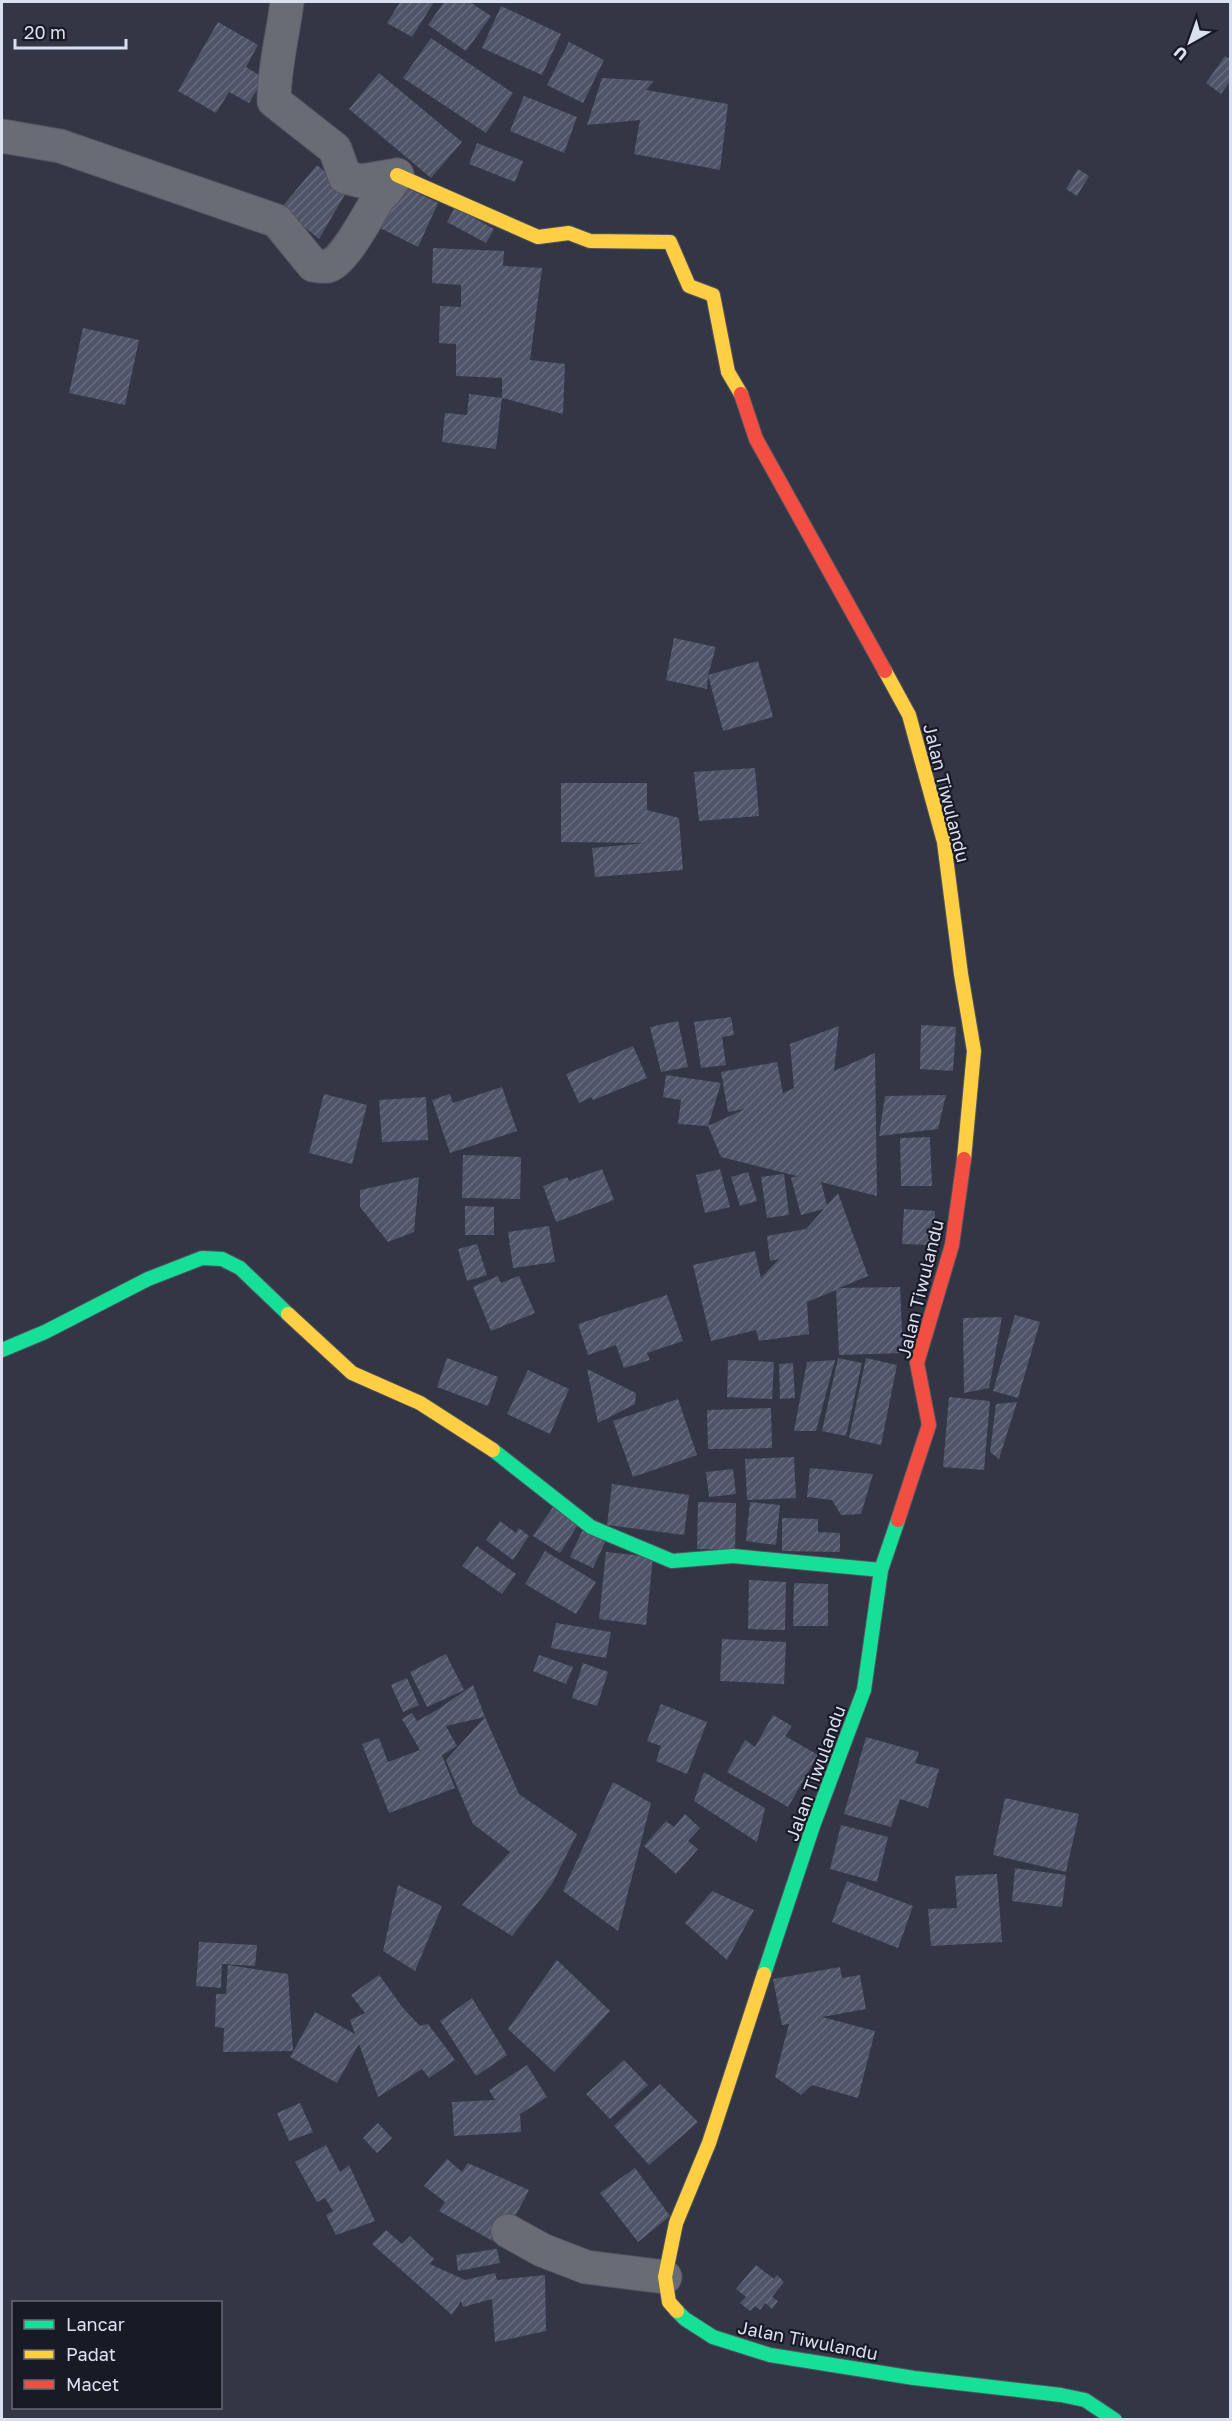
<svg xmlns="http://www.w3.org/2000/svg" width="1232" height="2421" viewBox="0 0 1232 2421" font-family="'Golos Text',sans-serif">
<defs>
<pattern id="building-hatch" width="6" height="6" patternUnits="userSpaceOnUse" patternTransform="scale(1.5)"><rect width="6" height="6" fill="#505468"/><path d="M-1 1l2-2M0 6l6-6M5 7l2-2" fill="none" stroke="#696c7e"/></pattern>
</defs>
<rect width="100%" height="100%" fill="#333644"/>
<g fill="url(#building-hatch)">
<path d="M 400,2 L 434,2 L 412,37 L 387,23 Z"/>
<path d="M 444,2 L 470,2 L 491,16 L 466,51 L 428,25 Z"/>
<path d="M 501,6 L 561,34 L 542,75 L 482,48 Z"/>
<path d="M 218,22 L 258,45 L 246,67 L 264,78 L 249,103 L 229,92 L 216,113 L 178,91 Z"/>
<path d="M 431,38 L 513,93 L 486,133 L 403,78 Z"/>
<path d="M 569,42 L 604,60 L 583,103 L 547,85 Z"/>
<path d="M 1225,56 L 1230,59 L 1230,81 L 1221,94 L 1206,83 Z"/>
<path d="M 379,73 L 462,142 L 431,178 L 349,109 Z"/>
<path d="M 602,78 L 654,81 L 646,90 L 728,104 L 720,170 L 634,154 L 640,120 L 587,125 Z"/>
<path d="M 524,96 L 577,117 L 564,153 L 510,131 Z"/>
<path d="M 477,143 L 523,161 L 515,182 L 469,164 Z"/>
<path d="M 317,165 L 347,191 L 319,239 L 281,208 Z"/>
<path d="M 1078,169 L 1089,176 L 1077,196 L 1066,189 Z"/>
<path d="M 398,183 L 438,203 L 418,247 L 378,227 Z"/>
<path d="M 455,207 L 494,229 L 486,243 L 447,222 Z"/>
<path d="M 433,248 L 504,251 L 503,266 L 542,268 L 530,360 L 565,364 L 563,414 L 502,398 L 502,378 L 456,376 L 456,344 L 439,343 L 440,306 L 461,307 L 461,285 L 432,283 Z"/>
<path d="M 83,328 L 139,340 L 125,405 L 69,393 Z"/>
<path d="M 469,394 L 502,398 L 496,449 L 442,442 L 445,413 L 467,415 Z"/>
<path d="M 674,638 L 716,647 L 708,675 L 758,661 L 773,717 L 723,731 L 708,675 L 707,689 L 666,680 Z"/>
<path d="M 755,768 L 759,816 L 699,821 L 694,772 Z"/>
<path d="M 561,783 L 647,783 L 647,810 L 679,818 L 683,870 L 595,877 L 592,848 L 646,843 L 561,842 Z"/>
<path d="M 731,1017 L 734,1035 L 722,1037 L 726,1065 L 701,1068 L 694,1022 Z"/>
<path d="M 678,1021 L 688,1067 L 661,1072 L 650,1027 Z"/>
<path d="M 921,1025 L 956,1027 L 953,1071 L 920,1069 Z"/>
<path d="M 839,1026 L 834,1071 L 875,1053 L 877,1196 L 821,1182 L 827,1205 L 838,1193 L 868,1276 L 839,1288 L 900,1287 L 903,1353 L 839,1355 L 836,1290 L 807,1302 L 809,1334 L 759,1341 L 756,1330 L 711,1341 L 693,1265 L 755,1251 L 761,1278 L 779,1259 L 770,1261 L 767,1236 L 806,1229 L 824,1209 L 801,1215 L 791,1178 L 797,1176 L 721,1157 L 708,1126 L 745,1109 L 728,1112 L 721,1072 L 777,1062 L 783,1093 L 794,1088 L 790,1044 Z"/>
<path d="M 633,1046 L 647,1078 L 593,1100 L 591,1097 L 579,1103 L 566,1074 Z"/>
<path d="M 666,1075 L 721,1083 L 708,1126 L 678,1124 L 681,1100 L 663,1097 Z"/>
<path d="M 502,1087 L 517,1131 L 450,1153 L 432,1100 L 450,1094 L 453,1103 Z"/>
<path d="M 324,1094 L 367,1105 L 352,1164 L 309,1153 Z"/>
<path d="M 946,1095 L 938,1129 L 879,1136 L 885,1096 Z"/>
<path d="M 426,1097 L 428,1140 L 382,1142 L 379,1100 Z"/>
<path d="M 930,1137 L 932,1186 L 901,1186 L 900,1138 Z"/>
<path d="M 463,1155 L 521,1157 L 520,1199 L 462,1198 Z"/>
<path d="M 602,1169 L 614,1200 L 556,1222 L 543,1186 L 567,1177 L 569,1181 Z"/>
<path d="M 720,1169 L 730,1207 L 705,1213 L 696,1175 Z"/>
<path d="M 748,1172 L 757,1201 L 740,1206 L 731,1177 Z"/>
<path d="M 784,1174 L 789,1215 L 767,1218 L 761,1177 Z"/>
<path d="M 419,1177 L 414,1232 L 388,1242 L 360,1207 L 360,1190 Z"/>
<path d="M 465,1206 L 494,1207 L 494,1235 L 465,1235 Z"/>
<path d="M 904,1209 L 935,1211 L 933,1245 L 902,1244 Z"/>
<path d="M 549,1226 L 555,1262 L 513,1268 L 508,1232 Z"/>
<path d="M 477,1244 L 487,1275 L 467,1281 L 458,1249 Z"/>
<path d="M 498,1276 L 501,1283 L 519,1276 L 535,1313 L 491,1331 L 473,1287 Z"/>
<path d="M 667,1295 L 683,1341 L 647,1353 L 650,1360 L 624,1368 L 616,1345 L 588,1355 L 578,1324 Z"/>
<path d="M 1015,1315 L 1040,1322 L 1018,1398 L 993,1391 Z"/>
<path d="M 1002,1317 L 989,1388 L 964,1393 L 963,1318 Z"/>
<path d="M 447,1358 L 498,1377 L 488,1406 L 437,1387 Z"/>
<path d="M 838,1358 L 862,1363 L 846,1436 L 822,1431 Z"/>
<path d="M 866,1358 L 897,1365 L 881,1445 L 849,1438 Z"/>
<path d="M 728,1360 L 774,1362 L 772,1399 L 727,1397 Z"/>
<path d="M 835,1360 L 816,1431 L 794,1431 L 807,1362 Z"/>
<path d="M 793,1363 L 795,1398 L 780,1399 L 779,1364 Z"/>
<path d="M 587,1369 L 636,1393 L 635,1404 L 598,1423 Z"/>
<path d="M 528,1370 L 569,1389 L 550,1434 L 507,1414 Z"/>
<path d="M 949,1397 L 990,1401 L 984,1470 L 943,1467 Z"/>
<path d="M 678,1399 L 697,1455 L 633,1477 L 613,1421 Z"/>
<path d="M 1017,1402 L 999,1459 L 990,1452 L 996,1404 Z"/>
<path d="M 771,1408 L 772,1448 L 708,1449 L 707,1410 Z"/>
<path d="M 794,1457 L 796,1498 L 747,1500 L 745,1459 Z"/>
<path d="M 810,1468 L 873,1474 L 861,1514 L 841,1515 L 832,1500 L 807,1497 Z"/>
<path d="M 733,1469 L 736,1494 L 709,1497 L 706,1472 Z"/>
<path d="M 612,1484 L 689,1495 L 684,1535 L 607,1525 Z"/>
<path d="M 698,1502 L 736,1503 L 735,1550 L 697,1549 Z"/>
<path d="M 750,1502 L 780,1505 L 776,1545 L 746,1541 Z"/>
<path d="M 553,1507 L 579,1523 L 560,1553 L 533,1536 Z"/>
<path d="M 782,1518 L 818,1519 L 818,1532 L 840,1533 L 840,1552 L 782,1551 Z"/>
<path d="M 500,1521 L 516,1533 L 519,1528 L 529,1536 L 513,1560 L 486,1540 Z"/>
<path d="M 583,1529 L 606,1540 L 593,1568 L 570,1557 Z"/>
<path d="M 477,1546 L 516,1574 L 502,1594 L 462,1566 Z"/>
<path d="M 545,1551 L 596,1582 L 576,1614 L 525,1584 Z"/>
<path d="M 606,1552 L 653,1557 L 646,1625 L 599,1619 Z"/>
<path d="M 749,1580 L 786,1582 L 785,1630 L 748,1629 Z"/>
<path d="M 794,1583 L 828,1584 L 828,1626 L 793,1626 Z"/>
<path d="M 556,1623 L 611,1632 L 606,1658 L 551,1648 Z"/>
<path d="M 722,1639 L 786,1642 L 784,1684 L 720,1681 Z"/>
<path d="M 446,1654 L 464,1690 L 427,1707 L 410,1672 Z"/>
<path d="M 539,1655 L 573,1667 L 566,1684 L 533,1671 Z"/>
<path d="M 583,1663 L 608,1672 L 597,1706 L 572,1698 Z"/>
<path d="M 407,1678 L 419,1705 L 403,1712 L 391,1685 Z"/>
<path d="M 473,1685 L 485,1717 L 446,1726 L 457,1746 L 442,1755 L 455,1788 L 389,1813 L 362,1744 L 379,1738 L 388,1762 L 420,1750 L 402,1719 L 412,1713 L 417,1721 L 437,1710 Z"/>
<path d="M 661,1704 L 707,1722 L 687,1774 L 656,1761 L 661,1746 L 647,1741 Z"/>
<path d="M 773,1715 L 792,1726 L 785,1736 L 818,1755 L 788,1807 L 727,1772 L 745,1740 L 755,1747 Z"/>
<path d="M 485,1717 L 519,1794 L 577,1834 L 552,1884 L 512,1936 L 462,1905 L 510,1852 L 473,1824 L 446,1760 Z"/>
<path d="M 866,1737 L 919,1752 L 915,1763 L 939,1769 L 928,1808 L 900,1799 L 891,1827 L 844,1814 Z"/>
<path d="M 704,1772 L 765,1808 L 757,1842 L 694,1801 Z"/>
<path d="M 613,1782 L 651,1803 L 618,1931 L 563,1891 Z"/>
<path d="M 1005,1798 L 1079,1814 L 1066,1872 L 993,1855 Z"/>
<path d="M 685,1814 L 700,1828 L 688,1841 L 698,1849 L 676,1874 L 644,1846 L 666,1821 L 674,1827 Z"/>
<path d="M 841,1825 L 888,1837 L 877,1882 L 830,1869 Z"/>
<path d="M 1015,1868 L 1066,1875 L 1062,1907 L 1012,1901 Z"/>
<path d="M 997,1874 L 1002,1942 L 931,1946 L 928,1909 L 957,1908 L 955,1876 Z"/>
<path d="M 847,1881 L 913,1906 L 898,1948 L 832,1922 Z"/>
<path d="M 398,1885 L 442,1906 L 415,1971 L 383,1951 Z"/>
<path d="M 712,1891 L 754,1910 L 727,1960 L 685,1923 Z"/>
<path d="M 199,1942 L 257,1945 L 255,1966 L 222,1964 L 221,1988 L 196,1986 Z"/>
<path d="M 557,1960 L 610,2011 L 554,2072 L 508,2029 Z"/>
<path d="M 228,1965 L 288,1974 L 293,2051 L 223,2052 L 224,2028 L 215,2027 L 216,1994 L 226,1994 Z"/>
<path d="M 840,1967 L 842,1978 L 860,1975 L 866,2009 L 822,2017 L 875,2031 L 858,2098 L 812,2085 L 801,2095 L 775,2077 L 789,2024 L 782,2025 L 773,1979 Z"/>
<path d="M 379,1975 L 403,2008 L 420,2026 L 428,2024 L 455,2060 L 429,2078 L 422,2069 L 378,2097 L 359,2044 L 337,2083 L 290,2057 L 315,2012 L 355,2034 L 350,2020 L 365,2013 L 351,1995 Z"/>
<path d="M 472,1998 L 507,2055 L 476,2076 L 440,2021 Z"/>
<path d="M 624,2060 L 648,2085 L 610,2119 L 586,2094 Z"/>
<path d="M 527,2065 L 547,2097 L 520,2114 L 521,2132 L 454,2136 L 452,2102 L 495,2100 L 489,2090 Z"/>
<path d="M 660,2084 L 698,2122 L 649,2165 L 614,2126 Z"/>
<path d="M 300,2103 L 313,2132 L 289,2141 L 277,2113 Z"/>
<path d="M 378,2123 L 392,2138 L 377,2153 L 363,2138 Z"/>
<path d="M 326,2145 L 340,2172 L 349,2165 L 375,2221 L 336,2235 L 326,2215 L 333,2211 L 325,2198 L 317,2202 L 295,2162 Z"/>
<path d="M 447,2159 L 462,2172 L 468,2163 L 529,2190 L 500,2245 L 439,2211 L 445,2202 L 424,2186 Z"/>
<path d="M 635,2168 L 670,2216 L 638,2242 L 600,2193 Z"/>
<path d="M 386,2230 L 402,2244 L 410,2236 L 434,2259 L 430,2264 L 465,2280 L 495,2273 L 497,2280 L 545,2275 L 546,2331 L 495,2342 L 492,2299 L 463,2307 L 461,2301 L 452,2315 L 372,2244 Z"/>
<path d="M 497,2249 L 500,2263 L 458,2271 L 456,2255 Z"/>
<path d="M 756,2265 L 774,2279 L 777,2275 L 784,2282 L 772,2297 L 778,2301 L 772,2309 L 765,2303 L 760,2310 L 755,2306 L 750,2311 L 740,2303 L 746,2297 L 736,2289 Z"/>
</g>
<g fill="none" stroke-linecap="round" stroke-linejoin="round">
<defs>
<g id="street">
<path d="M 287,2 C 283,35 274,67 274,101 L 335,149 L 345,177 L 361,181 L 397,175"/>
<path d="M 2,136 L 60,146 L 277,221 L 313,265 C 318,266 323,267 328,266 C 344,262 370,212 379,197 L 385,192 L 397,175"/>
<path d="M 508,2231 L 542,2250 L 586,2267 L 665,2277"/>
</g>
<g id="fast">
<path d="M 2,1350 L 45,1332 L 148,1279 L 202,1258 L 222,1259 L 240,1268 L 288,1314"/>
<path d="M 493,1450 L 591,1527 L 672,1561 L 733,1556 L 881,1570"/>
<path d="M 764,1974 L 813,1826 L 864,1690 L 881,1570 L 898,1520"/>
<path d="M 677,2311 L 685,2319 L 713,2337 L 770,2355 L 914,2378 L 1061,2395 L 1085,2400 L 1115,2420"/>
</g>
<g id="slow">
<path d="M 397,175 L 538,237 L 569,233 L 590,241 L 670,242 L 689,286 L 713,295 L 728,372 L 741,394"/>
<path d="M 885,671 L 909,715 L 944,842 L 961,974 L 974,1051 L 964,1159"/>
<path d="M 288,1314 L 352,1373 L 420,1403 L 493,1450"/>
<path d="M 677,2311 L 669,2302 L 665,2277 L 676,2223 L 709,2143 L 764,1974"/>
</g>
<g id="jam">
<path d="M 741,394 L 756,439 L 885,671"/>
<path d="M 898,1520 L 929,1425 L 917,1363 L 952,1245 L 964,1159"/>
</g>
</defs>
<use href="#street" stroke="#525561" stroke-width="35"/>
<use href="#fast" stroke="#525561" stroke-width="16"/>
<use href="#slow" stroke="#525561" stroke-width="16"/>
<use href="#jam" stroke="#525561" stroke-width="16"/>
<use href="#street" stroke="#696b75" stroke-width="33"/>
<use href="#fast" stroke="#16e098" stroke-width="14"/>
<use href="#slow" stroke="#ffcf43" stroke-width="14"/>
<use href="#jam" stroke="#f24e42" stroke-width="14"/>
</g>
<g text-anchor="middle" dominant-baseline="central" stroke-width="4.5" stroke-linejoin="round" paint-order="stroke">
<g font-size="18" fill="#dbe0f0" stroke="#181b26">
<text transform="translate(947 793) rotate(76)">Jalan Tiwulandu</text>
<text transform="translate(920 1289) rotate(-76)">Jalan Tiwulandu</text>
<text transform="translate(815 1773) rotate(-70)">Jalan Tiwulandu</text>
<text transform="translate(808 2340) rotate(11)">Jalan Tiwulandu</text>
</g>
</g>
<rect width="1232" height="2421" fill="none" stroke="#dbe0f0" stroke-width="6"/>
<rect x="12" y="2301" width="210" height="108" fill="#181b26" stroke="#666a77" stroke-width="1.5"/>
<rect x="24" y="2320" width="30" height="9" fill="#16e098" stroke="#666a77" stroke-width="1.5"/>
<text x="66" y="2331" font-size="18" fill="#dbe0f0">Lancar</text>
<rect x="24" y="2350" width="30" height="9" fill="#ffcf43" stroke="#666a77" stroke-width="1.5"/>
<text x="66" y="2361" font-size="18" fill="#dbe0f0">Padat</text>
<rect x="24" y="2380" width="30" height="9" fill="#f24e42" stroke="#666a77" stroke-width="1.5"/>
<text x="66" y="2391" font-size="18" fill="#dbe0f0">Macet</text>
<g transform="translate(1190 42) rotate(220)" stroke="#181b26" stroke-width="4.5" paint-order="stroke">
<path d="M0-4.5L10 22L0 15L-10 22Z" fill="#dbe0f0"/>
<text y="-9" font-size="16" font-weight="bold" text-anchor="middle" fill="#dbe0f0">U</text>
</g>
<path d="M15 39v9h111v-9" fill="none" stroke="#dbe0f0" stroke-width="3"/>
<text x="24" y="39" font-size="18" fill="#dbe0f0" stroke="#181b26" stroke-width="4.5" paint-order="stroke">20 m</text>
</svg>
